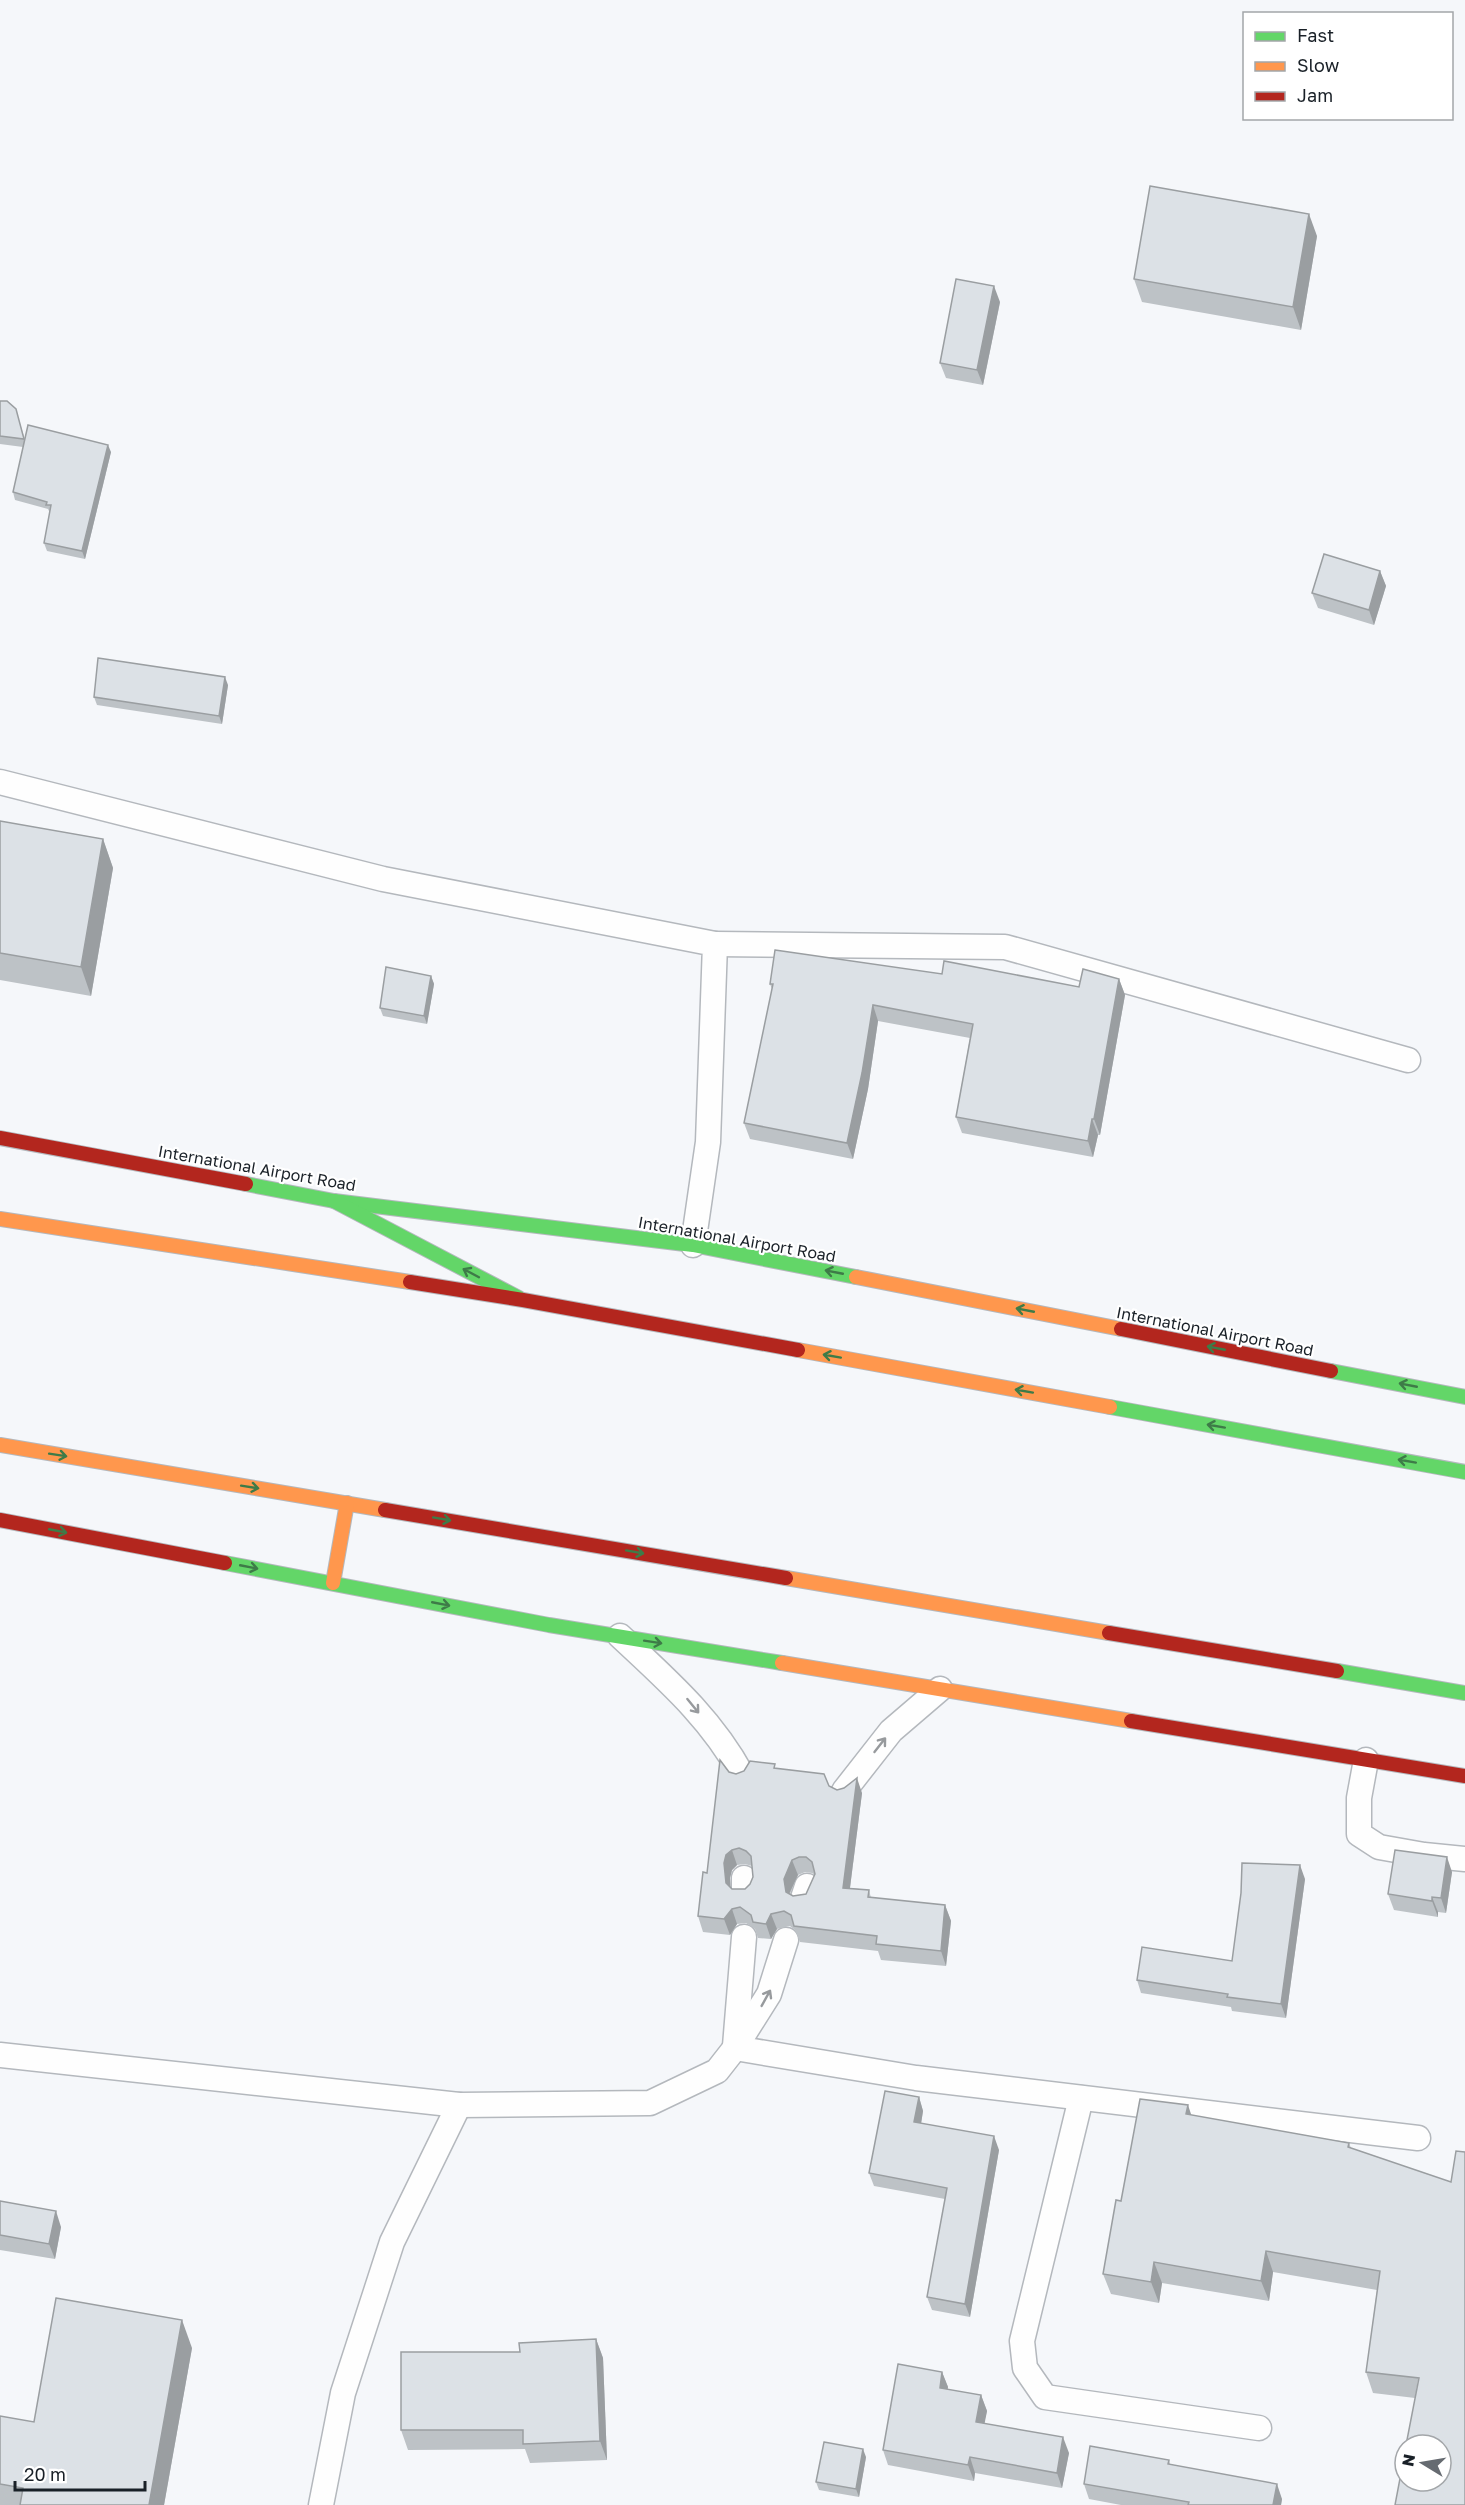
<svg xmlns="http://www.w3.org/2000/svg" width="1465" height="2505" viewBox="0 0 1465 2505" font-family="'Golos Text',sans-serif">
<rect width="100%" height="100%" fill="#f5f7fa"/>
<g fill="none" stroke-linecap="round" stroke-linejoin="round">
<defs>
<g id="lane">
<path d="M 0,782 L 383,879 L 715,944 L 708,1142 L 693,1245"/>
<path d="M 715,944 L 1005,947 L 1408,1060"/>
<path d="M 620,1636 C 667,1680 711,1718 742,1775"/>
<path d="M 1366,1760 L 1359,1798 L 1359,1834 L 1379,1847 L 1424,1855 L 1465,1859"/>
<path d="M 844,1791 L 891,1731 L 940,1689"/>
<path d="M 744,1892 L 744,1878"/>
<path d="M 803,1898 L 807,1886"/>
<path d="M 735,2046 L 744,1937"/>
<path d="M 735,2048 L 916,2078 L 1418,2138"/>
<path d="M 0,2055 L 459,2105 L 650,2103 L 717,2071 L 735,2048 L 769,1994 L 786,1940"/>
<path d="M 1081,2098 L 1022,2341 L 1025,2368 L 1045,2397 L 1259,2428"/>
<path d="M 321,2505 L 343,2393 L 392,2242 L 459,2105"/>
</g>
<g id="fast">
<path d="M 246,1184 L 334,1201 L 693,1245 L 856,1277"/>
<path d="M 334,1201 L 519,1298"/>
<path d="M 1331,1371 L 1465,1397"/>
<path d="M 1110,1407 L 1465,1472"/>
<path d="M 225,1563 L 549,1625 L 782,1663"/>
<path d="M 1337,1671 L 1465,1693"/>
</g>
<g id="slow">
<path d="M 0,1219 L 410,1282"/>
<path d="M 856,1277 L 1121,1329"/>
<path d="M 798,1350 L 1110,1407"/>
<path d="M 0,1445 L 385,1510"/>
<path d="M 786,1578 L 1109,1633"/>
<path d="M 333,1583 L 347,1503"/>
<path d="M 782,1663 L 1131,1721"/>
</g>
<g id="jam">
<path d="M 0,1138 L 246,1184"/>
<path d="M 410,1282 L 523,1300 L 798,1350"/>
<path d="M 1121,1329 L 1331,1371"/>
<path d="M 385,1510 L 786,1578"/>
<path d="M 0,1520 L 225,1563"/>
<path d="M 1109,1633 L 1337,1671"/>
<path d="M 1131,1721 L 1465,1776"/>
</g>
</defs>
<use href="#lane" stroke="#b4b8bd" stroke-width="27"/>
<use href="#fast" stroke="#b4b8bd" stroke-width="16"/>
<use href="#slow" stroke="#b4b8bd" stroke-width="16"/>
<use href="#jam" stroke="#b4b8bd" stroke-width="16"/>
<use href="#lane" stroke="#fefefe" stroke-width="24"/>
<use href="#fast" stroke="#63d668" stroke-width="14"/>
<use href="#slow" stroke="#ff974d" stroke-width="14"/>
<use href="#jam" stroke="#b3261e" stroke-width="14"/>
</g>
<g fill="#bdc2c6" fill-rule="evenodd">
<path d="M 1317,236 L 1301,330 L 1142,302 L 1134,279 Z"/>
<path d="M 1000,302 L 983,385 L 946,378 L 940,363 Z"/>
<path d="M 0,401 L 18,417 L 25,440 L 111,452 L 85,559 L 47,551 L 44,543 L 50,513 L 48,509 L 15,500 L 13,492 L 23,447 L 0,444 Z"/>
<path d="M 1380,571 L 1386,586 L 1374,625 L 1318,608 L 1312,593 Z"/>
<path d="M 228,685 L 222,724 L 97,705 L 94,697 Z"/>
<path d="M 0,821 L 103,839 L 113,868 L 91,996 L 0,980 Z"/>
<path d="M 942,974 L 1079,987 L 1119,979 L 1125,995 L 1100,1135 L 1098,1135 L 1093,1157 L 962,1133 L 956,1117 L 970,1038 L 878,1021 L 868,1089 L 853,1159 L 750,1139 L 744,1123 L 772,989 L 770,984 Z"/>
<path d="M 431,976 L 434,984 L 427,1024 L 383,1016 L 380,1008 Z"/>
<path d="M 776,1768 L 837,1790 L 862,1793 L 850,1888 L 869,1890 L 871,1898 L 945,1905 L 951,1921 L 946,1966 L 881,1960 L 878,1951 L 800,1942 L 795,1930 L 790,1926 L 777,1929 L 771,1939 L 758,1938 L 755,1929 L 746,1923 L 737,1924 L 730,1935 L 703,1932 L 698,1916 L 729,1772 L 736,1774 ZM 745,1864 L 752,1866 L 753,1877 L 750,1884 L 745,1889 L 732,1889 L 731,1888 L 730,1878 L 732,1870 L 737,1865 ZM 805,1872 L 812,1873 L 815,1875 L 806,1894 L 793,1896 L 790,1894 L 798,1875 Z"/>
<path d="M 1452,1872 L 1446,1913 L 1438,1912 L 1438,1917 L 1394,1910 L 1388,1894 Z"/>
<path d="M 1305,1879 L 1286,2018 L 1232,2011 L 1231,2007 L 1141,1993 L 1137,1980 L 1232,1961 Z"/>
<path d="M 919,2097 L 923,2111 L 921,2124 L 999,2150 L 970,2317 L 932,2310 L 927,2297 L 945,2199 L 874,2186 L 869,2173 Z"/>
<path d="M 1191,2115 L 1349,2143 L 1351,2148 L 1451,2182 L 1415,2398 L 1373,2393 L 1366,2372 L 1377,2290 L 1273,2272 L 1269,2301 L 1162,2283 L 1159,2303 L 1111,2294 L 1103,2274 L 1121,2201 Z"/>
<path d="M 0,2201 L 61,2227 L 55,2259 L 0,2250 Z"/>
<path d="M 596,2339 L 603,2358 L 607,2460 L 530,2463 L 525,2449 L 408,2450 L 401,2430 L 520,2352 Z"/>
<path d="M 192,2348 L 164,2505 L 0,2505 L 0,2416 L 34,2422 Z"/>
<path d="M 942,2372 L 948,2387 L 947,2390 L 981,2395 L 987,2411 L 984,2423 L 1069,2453 L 1062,2488 L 975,2473 L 974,2481 L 888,2465 L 883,2450 Z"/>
<path d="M 866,2457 L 859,2497 L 819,2490 L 816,2482 Z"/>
<path d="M 1169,2460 L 1170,2464 L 1282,2499 L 1281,2505 L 1121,2505 L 1089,2499 L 1084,2484 Z"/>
</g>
<g fill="#9a9ea1">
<path d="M 1309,214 L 1317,236 L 1301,330 L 1293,307 Z"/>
<path d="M 994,286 L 1000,302 L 983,385 L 977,370 Z"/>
<path d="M 108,445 L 111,452 L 85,559 L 82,551 Z"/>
<path d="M 1380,571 L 1386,586 L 1374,625 L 1369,610 Z"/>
<path d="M 225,677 L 228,685 L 222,724 L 219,716 Z"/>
<path d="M 103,839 L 113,868 L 91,996 L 81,967 Z"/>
<path d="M 431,976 L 434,984 L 427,1024 L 424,1016 Z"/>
<path d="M 1119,979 L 1125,995 L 1100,1135 L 1094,1119 Z"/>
<path d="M 873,1005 L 878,1021 L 868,1089 L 853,1159 L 847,1143 Z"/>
<path d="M 1092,1119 L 1098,1135 L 1093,1157 L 1088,1141 Z"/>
<path d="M 857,1778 L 862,1793 L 848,1903 L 843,1888 Z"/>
<path d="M 732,1850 L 737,1865 L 732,1870 L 730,1878 L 731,1899 L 726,1883 L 724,1863 L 726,1855 Z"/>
<path d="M 1447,1857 L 1452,1872 L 1446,1913 L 1441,1898 Z"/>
<path d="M 792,1860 L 798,1875 L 789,1894 L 786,1892 L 784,1879 Z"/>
<path d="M 1300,1865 L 1305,1879 L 1286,2018 L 1281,2004 Z"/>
<path d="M 1432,1897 L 1438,1912 L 1438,1917 L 1432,1901 Z"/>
<path d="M 945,1905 L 951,1921 L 946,1966 L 941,1951 Z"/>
<path d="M 732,1909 L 737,1924 L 730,1935 L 724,1919 Z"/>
<path d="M 771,1914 L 777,1929 L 771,1939 L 766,1924 Z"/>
<path d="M 919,2097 L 923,2111 L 919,2136 L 914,2122 Z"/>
<path d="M 1188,2105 L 1195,2126 L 1186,2114 Z"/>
<path d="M 994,2136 L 999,2150 L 970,2317 L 965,2304 Z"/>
<path d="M 56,2211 L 61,2227 L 55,2259 L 49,2244 Z"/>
<path d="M 1266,2251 L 1273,2272 L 1269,2301 L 1261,2281 Z"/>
<path d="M 1154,2262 L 1162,2283 L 1159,2303 L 1151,2282 Z"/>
<path d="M 182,2320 L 192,2348 L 164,2505 L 149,2505 Z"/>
<path d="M 596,2339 L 603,2358 L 607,2460 L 600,2441 Z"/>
<path d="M 942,2372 L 948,2387 L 945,2404 L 940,2388 Z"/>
<path d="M 981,2395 L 987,2411 L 982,2437 L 976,2422 Z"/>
<path d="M 1063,2437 L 1069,2453 L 1062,2488 L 1057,2473 Z"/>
<path d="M 863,2449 L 866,2457 L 859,2497 L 856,2489 Z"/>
<path d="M 970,2457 L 975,2473 L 974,2481 L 968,2465 Z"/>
<path d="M 1277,2484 L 1282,2499 L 1281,2505 L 1273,2505 Z"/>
</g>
<g fill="#dce1e6" stroke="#9a9ea1" stroke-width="1.5" fill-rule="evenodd">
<path d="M 1150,186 L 1309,214 L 1293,307 L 1134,279 Z"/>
<path d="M 956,279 L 994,286 L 977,370 L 940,363 Z"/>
<path d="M 0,401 L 7,401 L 16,409 L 24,439 L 0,436 Z"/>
<path d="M 28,425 L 108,445 L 82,551 L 44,543 L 51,505 L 46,505 L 47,502 L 13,492 Z"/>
<path d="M 1324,554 L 1380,571 L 1369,610 L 1312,593 Z"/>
<path d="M 98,658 L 225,677 L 219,716 L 94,697 Z"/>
<path d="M 0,821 L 103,839 L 81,967 L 0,953 Z"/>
<path d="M 775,950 L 942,974 L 944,961 L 1079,987 L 1083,969 L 1119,979 L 1094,1119 L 1092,1119 L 1088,1141 L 956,1117 L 973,1024 L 873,1005 L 862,1073 L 847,1143 L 744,1123 L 773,984 L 770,984 Z"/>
<path d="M 386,967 L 431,976 L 424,1016 L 380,1008 Z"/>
<path d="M 720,1760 L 729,1772 L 736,1774 L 744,1771 L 750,1761 L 775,1764 L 774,1768 L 824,1774 L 829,1786 L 837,1790 L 844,1788 L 857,1778 L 843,1888 L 869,1890 L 868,1897 L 945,1905 L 941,1951 L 876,1944 L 877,1936 L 794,1926 L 791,1915 L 784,1911 L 771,1914 L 766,1924 L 753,1922 L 751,1915 L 740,1907 L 732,1909 L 724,1919 L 698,1916 L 703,1872 L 707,1873 ZM 739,1848 L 746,1851 L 751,1856 L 753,1877 L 750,1884 L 745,1889 L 732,1889 L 726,1883 L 724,1863 L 726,1855 L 732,1850 ZM 799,1857 L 806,1857 L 812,1862 L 815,1874 L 806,1894 L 793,1896 L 786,1892 L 784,1879 L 792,1860 Z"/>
<path d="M 1395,1850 L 1447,1857 L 1441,1898 L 1432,1897 L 1432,1901 L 1388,1894 Z"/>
<path d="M 1242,1863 L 1300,1865 L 1281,2004 L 1227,1997 L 1228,1994 L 1137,1980 L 1142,1947 L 1232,1961 L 1241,1893 Z"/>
<path d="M 885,2091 L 919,2097 L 914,2122 L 994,2136 L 965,2304 L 927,2297 L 947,2188 L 869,2173 Z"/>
<path d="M 1140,2099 L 1188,2105 L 1186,2114 L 1349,2143 L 1348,2147 L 1451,2182 L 1456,2151 L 1465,2152 L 1465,2505 L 1395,2505 L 1405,2452 L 1405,2481 L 1441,2481 L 1441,2445 L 1406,2445 L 1419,2378 L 1366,2372 L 1380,2271 L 1266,2251 L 1261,2281 L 1154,2262 L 1151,2282 L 1103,2274 L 1116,2200 L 1121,2201 Z"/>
<path d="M 0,2201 L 56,2211 L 49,2244 L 0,2235 Z"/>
<path d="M 56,2298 L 182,2320 L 149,2505 L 20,2505 L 23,2488 L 0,2484 L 0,2416 L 34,2422 Z"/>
<path d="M 596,2339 L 600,2441 L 523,2444 L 523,2430 L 401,2430 L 401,2352 L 520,2352 L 519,2343 Z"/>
<path d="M 898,2364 L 942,2372 L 940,2388 L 981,2395 L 976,2422 L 1063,2437 L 1057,2473 L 970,2457 L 968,2465 L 883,2450 Z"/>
<path d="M 824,2442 L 863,2449 L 856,2489 L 816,2482 Z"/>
<path d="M 1090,2446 L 1169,2460 L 1168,2464 L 1277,2484 L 1273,2505 L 1188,2505 L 1189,2502 L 1084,2484 Z"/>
</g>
<defs><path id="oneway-shaft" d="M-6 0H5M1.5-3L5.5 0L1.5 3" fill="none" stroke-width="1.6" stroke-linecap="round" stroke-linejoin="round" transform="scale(1.5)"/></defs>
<g stroke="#3e7b48">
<use href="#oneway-shaft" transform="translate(834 1272) rotate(-169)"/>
<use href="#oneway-shaft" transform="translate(471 1273) rotate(-152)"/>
<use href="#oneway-shaft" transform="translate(1025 1310) rotate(-169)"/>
<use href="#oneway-shaft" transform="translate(1216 1348) rotate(-169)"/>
<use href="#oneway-shaft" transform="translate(832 1356) rotate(-170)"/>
<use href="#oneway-shaft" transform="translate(1408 1385) rotate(-169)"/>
<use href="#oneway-shaft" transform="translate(1024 1391) rotate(-170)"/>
<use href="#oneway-shaft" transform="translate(1216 1426) rotate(-170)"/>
<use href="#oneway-shaft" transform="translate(58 1455) rotate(9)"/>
<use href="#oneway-shaft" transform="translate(1407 1461) rotate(-170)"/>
<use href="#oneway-shaft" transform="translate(250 1487) rotate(9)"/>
<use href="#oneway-shaft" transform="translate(442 1519) rotate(10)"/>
<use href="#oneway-shaft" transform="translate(58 1531) rotate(11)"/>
<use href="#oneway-shaft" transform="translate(635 1552) rotate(10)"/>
<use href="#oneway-shaft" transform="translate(249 1567) rotate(11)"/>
<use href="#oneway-shaft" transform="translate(441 1604) rotate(11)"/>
<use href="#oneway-shaft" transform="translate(653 1642) rotate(9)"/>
</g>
<g stroke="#979a9d">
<use href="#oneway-shaft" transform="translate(693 1706) rotate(51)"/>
<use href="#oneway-shaft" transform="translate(880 1745) rotate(-52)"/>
<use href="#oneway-shaft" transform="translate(766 1998) rotate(-61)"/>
</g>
<g text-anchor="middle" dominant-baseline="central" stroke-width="4.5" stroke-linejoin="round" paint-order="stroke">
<g font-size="16" fill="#192027" stroke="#fff">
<text transform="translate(257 1168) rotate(10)">International Airport Road</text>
<text transform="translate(737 1239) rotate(10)">International Airport Road</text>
<text transform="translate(1215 1331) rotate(11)">International Airport Road</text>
</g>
</g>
<rect x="1243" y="12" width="210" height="108" fill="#ffffff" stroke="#a3a6a9" stroke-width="1.5"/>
<rect x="1255" y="32" width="30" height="9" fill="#63d668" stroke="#a3a6a9" stroke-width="1.5"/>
<text x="1297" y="42" font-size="18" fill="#192027">Fast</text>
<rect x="1255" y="62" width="30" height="9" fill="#ff974d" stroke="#a3a6a9" stroke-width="1.5"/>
<text x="1297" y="72" font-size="18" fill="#192027">Slow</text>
<rect x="1255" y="92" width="30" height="9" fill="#b3261e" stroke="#a3a6a9" stroke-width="1.5"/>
<text x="1297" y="102" font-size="18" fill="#192027">Jam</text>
<g transform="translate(1423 2463) rotate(281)"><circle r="28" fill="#ffffff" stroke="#a3a6a9" stroke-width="1.5"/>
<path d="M0-4.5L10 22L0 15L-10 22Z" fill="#666b71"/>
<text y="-9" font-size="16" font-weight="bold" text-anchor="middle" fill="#192027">N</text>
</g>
<path d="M15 2481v9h130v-9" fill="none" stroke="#192027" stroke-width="3"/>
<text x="24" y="2481" font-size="18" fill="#192027" stroke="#ffffff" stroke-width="4.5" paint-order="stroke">20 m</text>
</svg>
